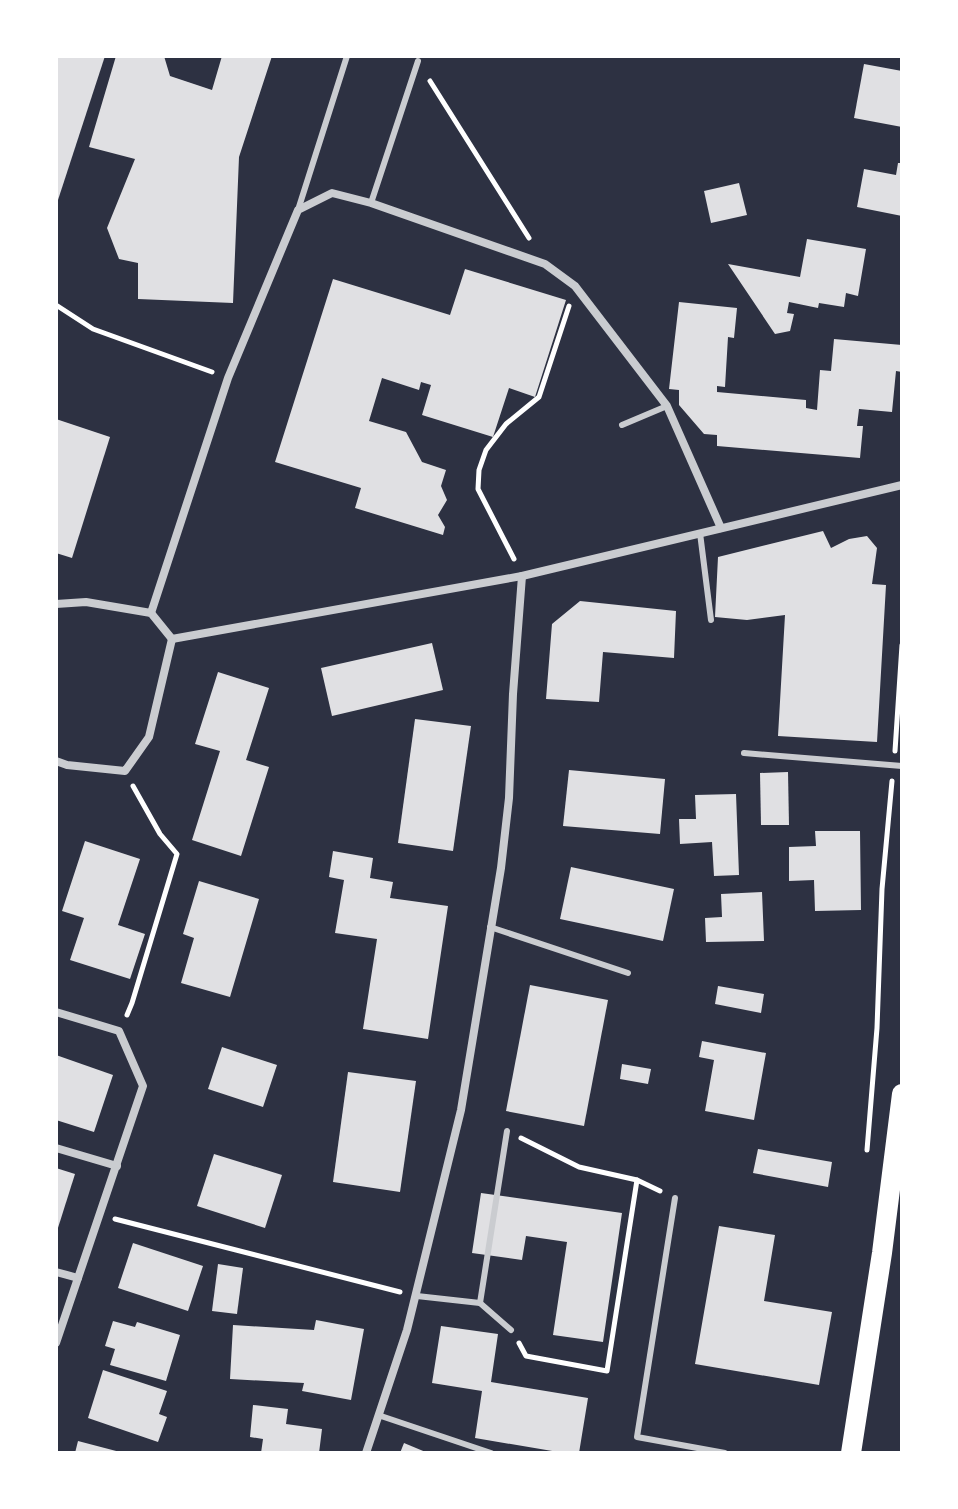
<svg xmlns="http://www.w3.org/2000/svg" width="958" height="1509" viewBox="0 0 958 1509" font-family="Quicksand,sans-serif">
<rect width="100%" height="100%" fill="#2d3142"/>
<g fill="#e0e0e3">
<path d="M 56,56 L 105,56 L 57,203 L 56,202 Z"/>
<path d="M 116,56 L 164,56 L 170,76 L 212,90 L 222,56 L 272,56 L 239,157 L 233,303 L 138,299 L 138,263 L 119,259 L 107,228 L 135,159 L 89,147 Z"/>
<path d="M 864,64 L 902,71 L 902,127 L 854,118 Z"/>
<path d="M 898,163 L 902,163 L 902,216 L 857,207 L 864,169 L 896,175 Z"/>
<path d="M 739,183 L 747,215 L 711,223 L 704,191 Z"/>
<path d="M 807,239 L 866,249 L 858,296 L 846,293 L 844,307 L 819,303 L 818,308 L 789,302 L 787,313 L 794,314 L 790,331 L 775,334 L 728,264 L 800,277 Z"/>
<path d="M 465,269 L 566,300 L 535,397 L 509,388 L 493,437 L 422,415 L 431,385 L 421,382 L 419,390 L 382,378 L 369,421 L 406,432 L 422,462 L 446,470 L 441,486 L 447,500 L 438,515 L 445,527 L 443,535 L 355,508 L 361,488 L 275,462 L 333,279 L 450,315 Z"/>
<path d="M 679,302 L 737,308 L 734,338 L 728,337 L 725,387 L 717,386 L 717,392 L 806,400 L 806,408 L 817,410 L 820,370 L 831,371 L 834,339 L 902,345 L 902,372 L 896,371 L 892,412 L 859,409 L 857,426 L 863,426 L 860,458 L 717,446 L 717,435 L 704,434 L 679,405 L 679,390 L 669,389 Z"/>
<path d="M 56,419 L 110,437 L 72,558 L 56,553 Z"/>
<path d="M 823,531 L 831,548 L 849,539 L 867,536 L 877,548 L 872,584 L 886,585 L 877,742 L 778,736 L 785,615 L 747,620 L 715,617 L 718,557 Z"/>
<path d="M 580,601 L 676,611 L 674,658 L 603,652 L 599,702 L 546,699 L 552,624 Z"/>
<path d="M 432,643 L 443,690 L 332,716 L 321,668 Z"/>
<path d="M 218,672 L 269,688 L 246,760 L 269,767 L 241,856 L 192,840 L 220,751 L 195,744 Z"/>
<path d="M 415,719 L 471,726 L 453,851 L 398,843 Z"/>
<path d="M 569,770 L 665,779 L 660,834 L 563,826 Z"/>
<path d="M 788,772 L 789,825 L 761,825 L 760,773 Z"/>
<path d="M 736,794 L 739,875 L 714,876 L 712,842 L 680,844 L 679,819 L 696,819 L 695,795 Z"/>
<path d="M 815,831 L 860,831 L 861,910 L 815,911 L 814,880 L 789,881 L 789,847 L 816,846 Z"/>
<path d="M 85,841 L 140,859 L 118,925 L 145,934 L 130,979 L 70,960 L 84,918 L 62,911 Z"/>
<path d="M 333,851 L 373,858 L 370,878 L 393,882 L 390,898 L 448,906 L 428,1039 L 363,1029 L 377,939 L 335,933 L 344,880 L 329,877 Z"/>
<path d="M 571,867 L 674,889 L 663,941 L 560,919 Z"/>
<path d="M 199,881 L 259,899 L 230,997 L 181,983 L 194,938 L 183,934 Z"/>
<path d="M 762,892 L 764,941 L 706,942 L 705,918 L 722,917 L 721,894 Z"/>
<path d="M 530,985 L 608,1000 L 584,1126 L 506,1111 Z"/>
<path d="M 718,986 L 764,994 L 761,1013 L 715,1004 Z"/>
<path d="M 702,1041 L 766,1053 L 754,1120 L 705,1111 L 714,1060 L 699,1057 Z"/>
<path d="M 222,1047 L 277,1065 L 263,1107 L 208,1089 Z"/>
<path d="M 56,1055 L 113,1075 L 94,1132 L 56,1120 Z"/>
<path d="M 622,1064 L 651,1069 L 648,1084 L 620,1079 Z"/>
<path d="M 348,1072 L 416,1081 L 400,1192 L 333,1182 Z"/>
<path d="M 758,1149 L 832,1162 L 828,1187 L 753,1173 Z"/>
<path d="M 214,1154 L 282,1175 L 265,1228 L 197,1206 Z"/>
<path d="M 56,1168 L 75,1174 L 57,1231 L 56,1231 Z"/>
<path d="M 481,1193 L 622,1213 L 603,1342 L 553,1335 L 567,1242 L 526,1236 L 522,1260 L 472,1253 Z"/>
<path d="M 719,1226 L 775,1235 L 764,1301 L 832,1312 L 819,1385 L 695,1364 Z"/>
<path d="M 133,1243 L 203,1266 L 188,1311 L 118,1288 Z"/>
<path d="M 218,1264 L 243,1268 L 237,1314 L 212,1311 Z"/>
<path d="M 316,1320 L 364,1329 L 351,1400 L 302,1391 L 304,1383 L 230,1379 L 233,1325 L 314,1330 Z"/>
<path d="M 113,1321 L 135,1327 L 137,1322 L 180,1335 L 166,1381 L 110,1365 L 115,1349 L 105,1346 Z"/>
<path d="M 441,1326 L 498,1334 L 491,1382 L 588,1398 L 579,1453 L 564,1453 L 475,1438 L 482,1391 L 432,1383 Z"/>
<path d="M 103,1370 L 167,1391 L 159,1414 L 167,1417 L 158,1442 L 88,1418 Z"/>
<path d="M 253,1405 L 288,1409 L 286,1424 L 322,1429 L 319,1453 L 261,1453 L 263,1439 L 250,1437 Z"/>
<path d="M 78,1441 L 120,1452 L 120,1453 L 75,1453 Z"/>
<path d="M 404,1443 L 428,1453 L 400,1453 Z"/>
</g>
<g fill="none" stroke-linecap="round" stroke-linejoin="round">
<g stroke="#fff" stroke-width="5">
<path d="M 430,81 L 529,238"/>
<path d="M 56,305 L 93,329 L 212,372"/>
<path d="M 514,559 L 478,489 L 479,470 L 486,450 L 506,424 L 539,397 L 569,306"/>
<path d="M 895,751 L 902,645"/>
<path d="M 127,1015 L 132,1003 L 177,854 L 160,834 L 133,786"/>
<path d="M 521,1138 L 579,1167 L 637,1180 L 660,1191"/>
<path d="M 867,1150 L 877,1028 L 882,889 L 892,781"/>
<path d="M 115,1219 L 400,1292"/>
<path d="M 519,1343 L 526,1356 L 607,1371 L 637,1180"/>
</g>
<g stroke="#caccd0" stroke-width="6">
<path d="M 371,203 L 418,61"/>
<path d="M 298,210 L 347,56"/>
<path d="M 622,425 L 667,406"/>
<path d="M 700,533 L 711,620"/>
<path d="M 744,753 L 902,766"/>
<path d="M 490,927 L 628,973"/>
<path d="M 675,1198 L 637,1437 L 725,1453"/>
<path d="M 417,1296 L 480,1303 L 507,1131"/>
<path d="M 480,1303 L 511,1330"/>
<path d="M 378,1415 L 491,1453"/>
</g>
<g stroke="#caccd0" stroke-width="8">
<path d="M 56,604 L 86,602 L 151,613 L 172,639"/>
<path d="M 151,613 L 228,378 L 298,210 L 332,193 L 371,203 L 545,264 L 575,286 L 667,406 L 721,528"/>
<path d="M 172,639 L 522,576 L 902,485"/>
<path d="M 56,761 L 67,765 L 125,771 L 149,737 L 172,639"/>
<path d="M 56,1012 L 119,1031 L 143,1086 L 56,1343"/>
<path d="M 56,1148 L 117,1166"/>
<path d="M 56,1272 L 78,1278"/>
<path d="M 366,1453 L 407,1330 L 461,1110 L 501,868 L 509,798 L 513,694 L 522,576"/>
</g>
<path stroke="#fff" stroke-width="20" d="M 851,1453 L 882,1253 L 902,1094"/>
</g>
<rect width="958" height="1509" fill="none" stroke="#ffffff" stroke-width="116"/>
</svg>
